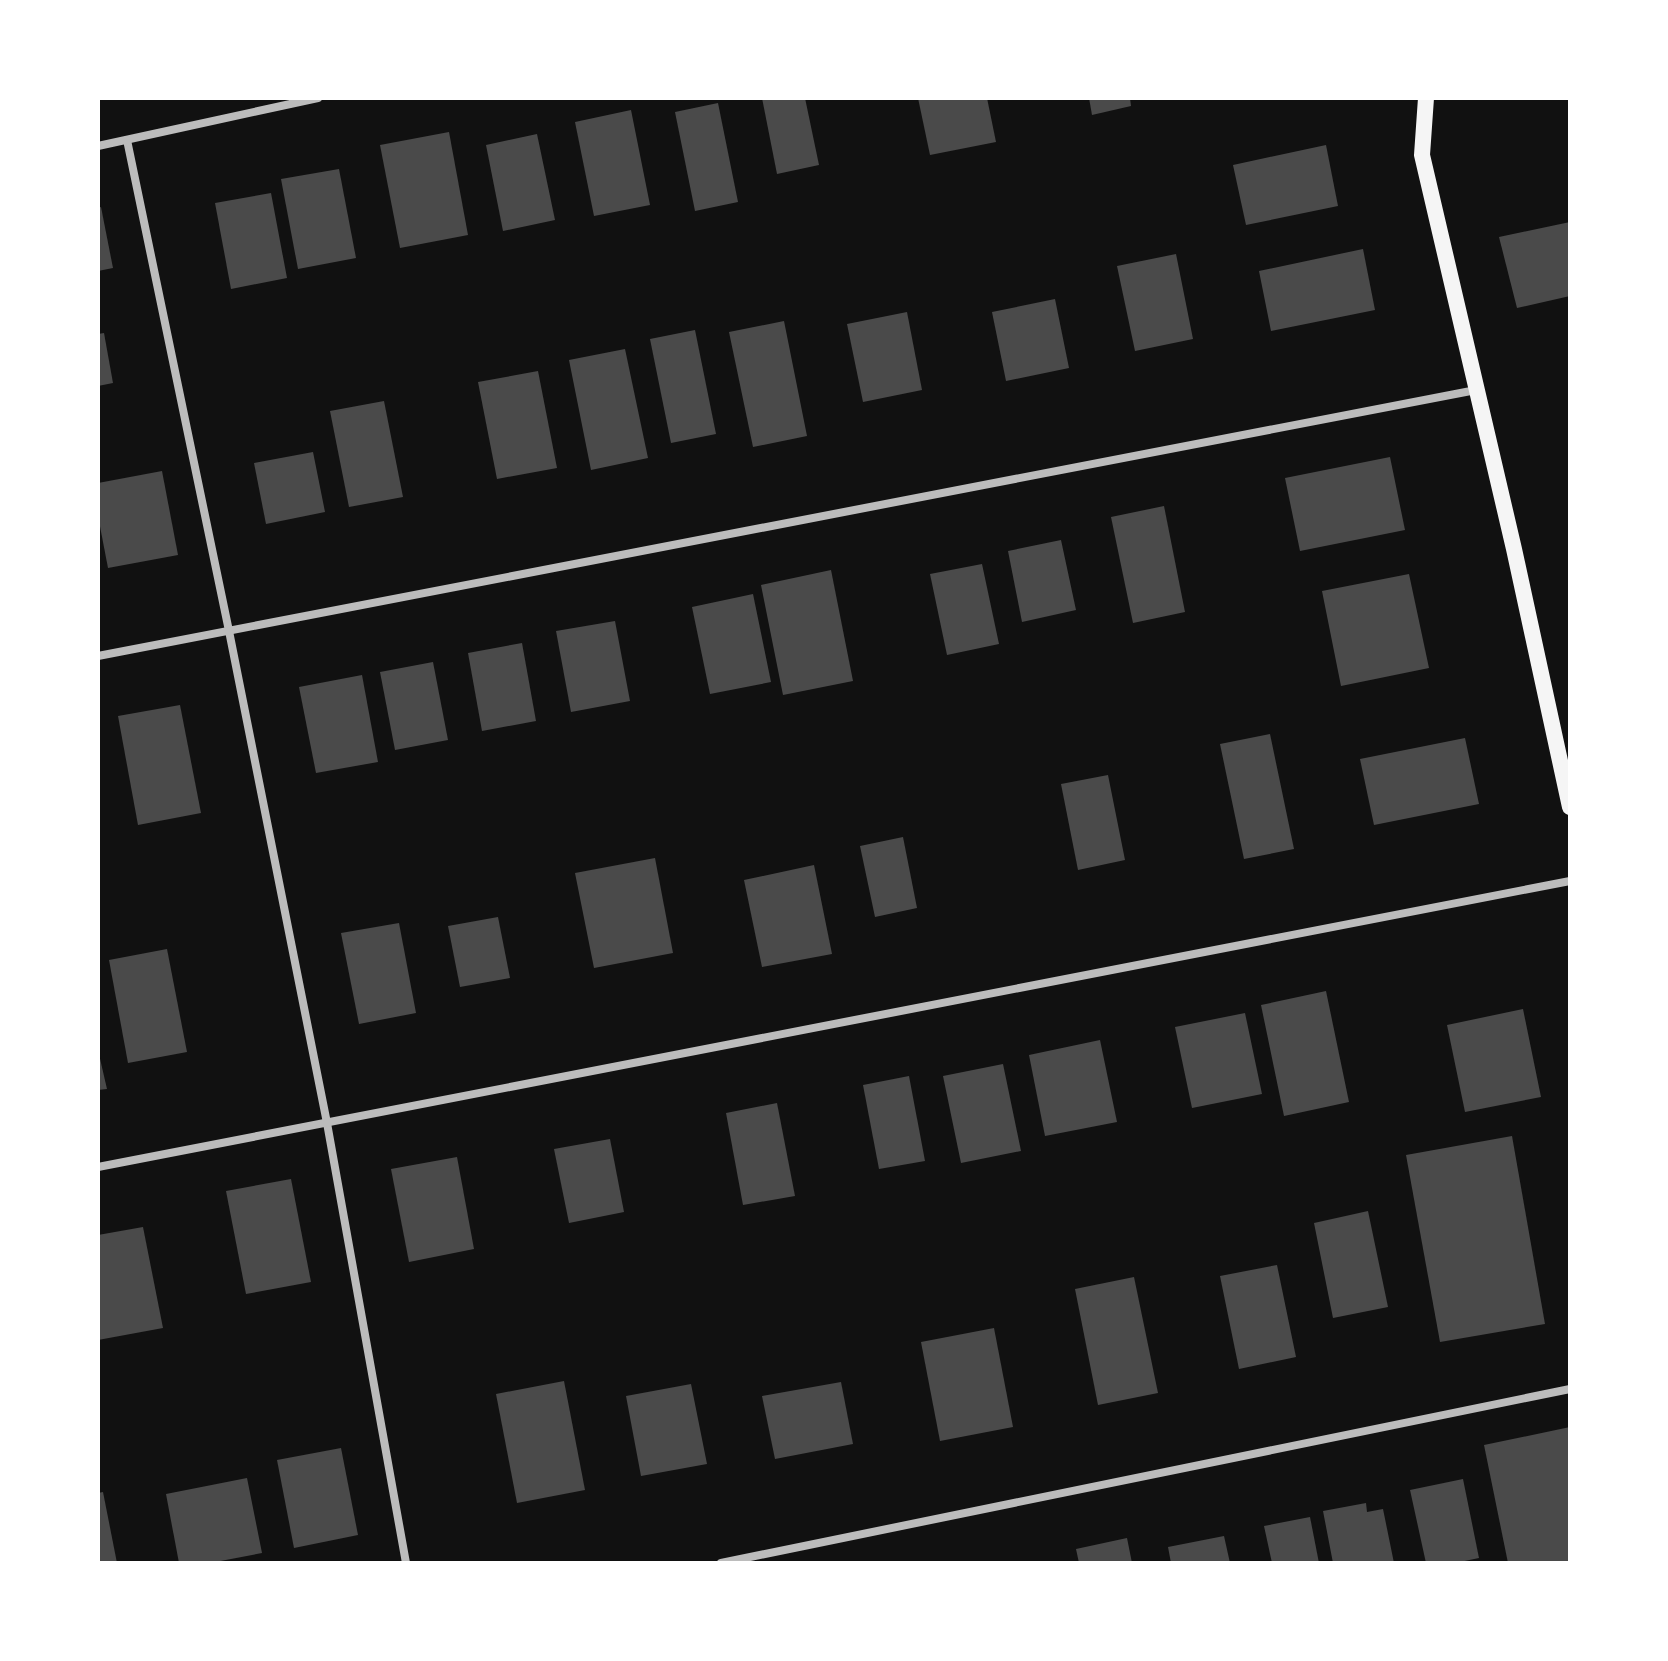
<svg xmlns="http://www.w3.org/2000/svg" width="1668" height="1661" viewBox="0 0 1668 1661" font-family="'Source Sans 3',sans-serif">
<rect width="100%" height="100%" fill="#111"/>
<g fill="#4a4a4a">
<path d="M 762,98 L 805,98 L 819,165 L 777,174 Z"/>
<path d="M 918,98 L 987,98 L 996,142 L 930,155 Z"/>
<path d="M 1089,98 L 1130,98 L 1131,106 L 1092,115 Z"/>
<path d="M 718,103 L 738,202 L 695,211 L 675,112 Z"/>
<path d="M 631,110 L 650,205 L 594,216 L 575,122 Z"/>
<path d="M 449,132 L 468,235 L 400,248 L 380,145 Z"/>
<path d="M 537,134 L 555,220 L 503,231 L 486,145 Z"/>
<path d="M 1326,145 L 1338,206 L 1246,225 L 1233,165 Z"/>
<path d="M 339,169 L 356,258 L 298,269 L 281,179 Z"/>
<path d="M 271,193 L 287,278 L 231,289 L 215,203 Z"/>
<path d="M 101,207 L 113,268 L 98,271 L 98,208 Z"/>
<path d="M 1570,222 L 1570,296 L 1517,308 L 1499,237 Z"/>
<path d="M 1363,249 L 1375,310 L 1271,331 L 1259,271 Z"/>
<path d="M 1176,254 L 1193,339 L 1135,351 L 1117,266 Z"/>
<path d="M 1055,299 L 1069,368 L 1006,381 L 992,312 Z"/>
<path d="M 907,312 L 922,390 L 863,402 L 847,324 Z"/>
<path d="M 784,321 L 807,436 L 753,447 L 729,332 Z"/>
<path d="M 695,330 L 716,434 L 671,443 L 650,339 Z"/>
<path d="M 104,333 L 113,383 L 98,386 L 98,334 Z"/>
<path d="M 625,349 L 648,458 L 591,470 L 569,360 Z"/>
<path d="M 538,371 L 557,468 L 497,479 L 478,382 Z"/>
<path d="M 384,401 L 403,497 L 349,507 L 330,411 Z"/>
<path d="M 313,452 L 325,512 L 266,524 L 254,463 Z"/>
<path d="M 1390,457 L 1405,530 L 1300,551 L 1285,478 Z"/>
<path d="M 162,471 L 178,555 L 108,568 L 98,516 L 98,483 Z"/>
<path d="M 1164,506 L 1185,612 L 1133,623 L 1111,517 Z"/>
<path d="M 1061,540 L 1076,610 L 1022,622 L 1008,551 Z"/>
<path d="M 982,564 L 999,644 L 947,655 L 930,574 Z"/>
<path d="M 831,570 L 853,681 L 783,695 L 761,585 Z"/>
<path d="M 1409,574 L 1429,668 L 1341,686 L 1322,591 Z"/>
<path d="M 753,594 L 771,682 L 710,694 L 692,607 Z"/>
<path d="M 615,621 L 630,701 L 571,712 L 556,631 Z"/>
<path d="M 522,643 L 536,721 L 482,731 L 468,653 Z"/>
<path d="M 433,662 L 448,740 L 395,750 L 380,672 Z"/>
<path d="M 362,675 L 378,762 L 316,773 L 299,687 Z"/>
<path d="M 180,705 L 201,813 L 138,825 L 118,716 Z"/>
<path d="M 1270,734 L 1294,849 L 1244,859 L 1220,744 Z"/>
<path d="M 1465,738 L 1479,804 L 1374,825 L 1360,759 Z"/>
<path d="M 1108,775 L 1125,860 L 1078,870 L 1061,784 Z"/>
<path d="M 903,837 L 917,908 L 875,917 L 860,846 Z"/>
<path d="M 655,858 L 673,953 L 594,968 L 575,873 Z"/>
<path d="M 814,865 L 832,954 L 762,967 L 744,880 Z"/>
<path d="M 498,917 L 510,978 L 460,987 L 448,926 Z"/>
<path d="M 399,923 L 416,1013 L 359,1024 L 341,933 Z"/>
<path d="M 167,949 L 187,1052 L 128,1063 L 109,960 Z"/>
<path d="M 1326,991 L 1349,1102 L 1284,1116 L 1261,1005 Z"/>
<path d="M 1523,1009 L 1541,1097 L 1465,1112 L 1447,1025 Z"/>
<path d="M 1245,1013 L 1262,1094 L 1192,1108 L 1175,1027 Z"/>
<path d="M 1100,1040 L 1117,1122 L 1045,1136 L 1029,1055 Z"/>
<path d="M 98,1050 L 107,1089 L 98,1090 Z"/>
<path d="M 1003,1064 L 1021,1151 L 961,1163 L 943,1076 Z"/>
<path d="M 909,1076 L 925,1161 L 879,1169 L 863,1085 Z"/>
<path d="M 777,1103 L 795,1196 L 743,1205 L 726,1113 Z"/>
<path d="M 1512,1136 L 1545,1324 L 1440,1342 L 1406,1155 Z"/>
<path d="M 610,1139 L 624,1212 L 569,1223 L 554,1149 Z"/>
<path d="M 457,1157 L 474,1249 L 409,1262 L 391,1169 Z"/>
<path d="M 291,1179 L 311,1282 L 246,1294 L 226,1191 Z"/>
<path d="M 1368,1211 L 1388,1307 L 1333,1318 L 1314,1223 Z"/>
<path d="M 143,1227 L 163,1328 L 98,1340 L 98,1235 Z"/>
<path d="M 1277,1265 L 1296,1357 L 1239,1369 L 1220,1276 Z"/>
<path d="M 1134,1277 L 1158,1393 L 1098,1405 L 1075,1289 Z"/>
<path d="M 994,1328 L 1013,1427 L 940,1441 L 921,1342 Z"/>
<path d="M 564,1381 L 585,1490 L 517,1503 L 496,1394 Z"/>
<path d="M 841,1382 L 853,1444 L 775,1459 L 762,1396 Z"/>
<path d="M 691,1384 L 707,1464 L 641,1476 L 626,1396 Z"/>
<path d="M 1570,1427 L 1570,1563 L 1508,1563 L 1484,1445 Z"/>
<path d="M 341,1448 L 358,1535 L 294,1548 L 277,1460 Z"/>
<path d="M 247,1478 L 262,1553 L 210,1563 L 179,1563 L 166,1494 Z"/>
<path d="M 1463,1479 L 1479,1558 L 1455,1563 L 1426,1563 L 1410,1490 Z"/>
<path d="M 103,1492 L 117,1563 L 98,1563 L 98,1493 Z"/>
<path d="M 1366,1503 L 1367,1512 L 1383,1509 L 1394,1563 L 1333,1563 L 1323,1511 Z"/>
<path d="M 1310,1517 L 1319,1563 L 1272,1563 L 1264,1526 Z"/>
<path d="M 1224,1536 L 1230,1563 L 1171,1563 L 1168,1547 Z"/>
<path d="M 1127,1538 L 1132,1563 L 1079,1563 L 1076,1549 Z"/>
</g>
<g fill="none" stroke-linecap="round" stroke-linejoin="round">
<g stroke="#bcbcbc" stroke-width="8">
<path d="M 127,140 L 229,631 L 327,1123 L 406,1563"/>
<path d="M 98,146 L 318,98"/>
<path d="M 98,656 L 1476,390"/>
<path d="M 98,1167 L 1570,881"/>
<path d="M 721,1563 L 1570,1389"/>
</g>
<path stroke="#f5f5f5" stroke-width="16" d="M 1426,98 L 1422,155 L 1514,549 L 1570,807"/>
</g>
<rect width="1668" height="1661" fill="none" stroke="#ffffff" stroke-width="200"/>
</svg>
